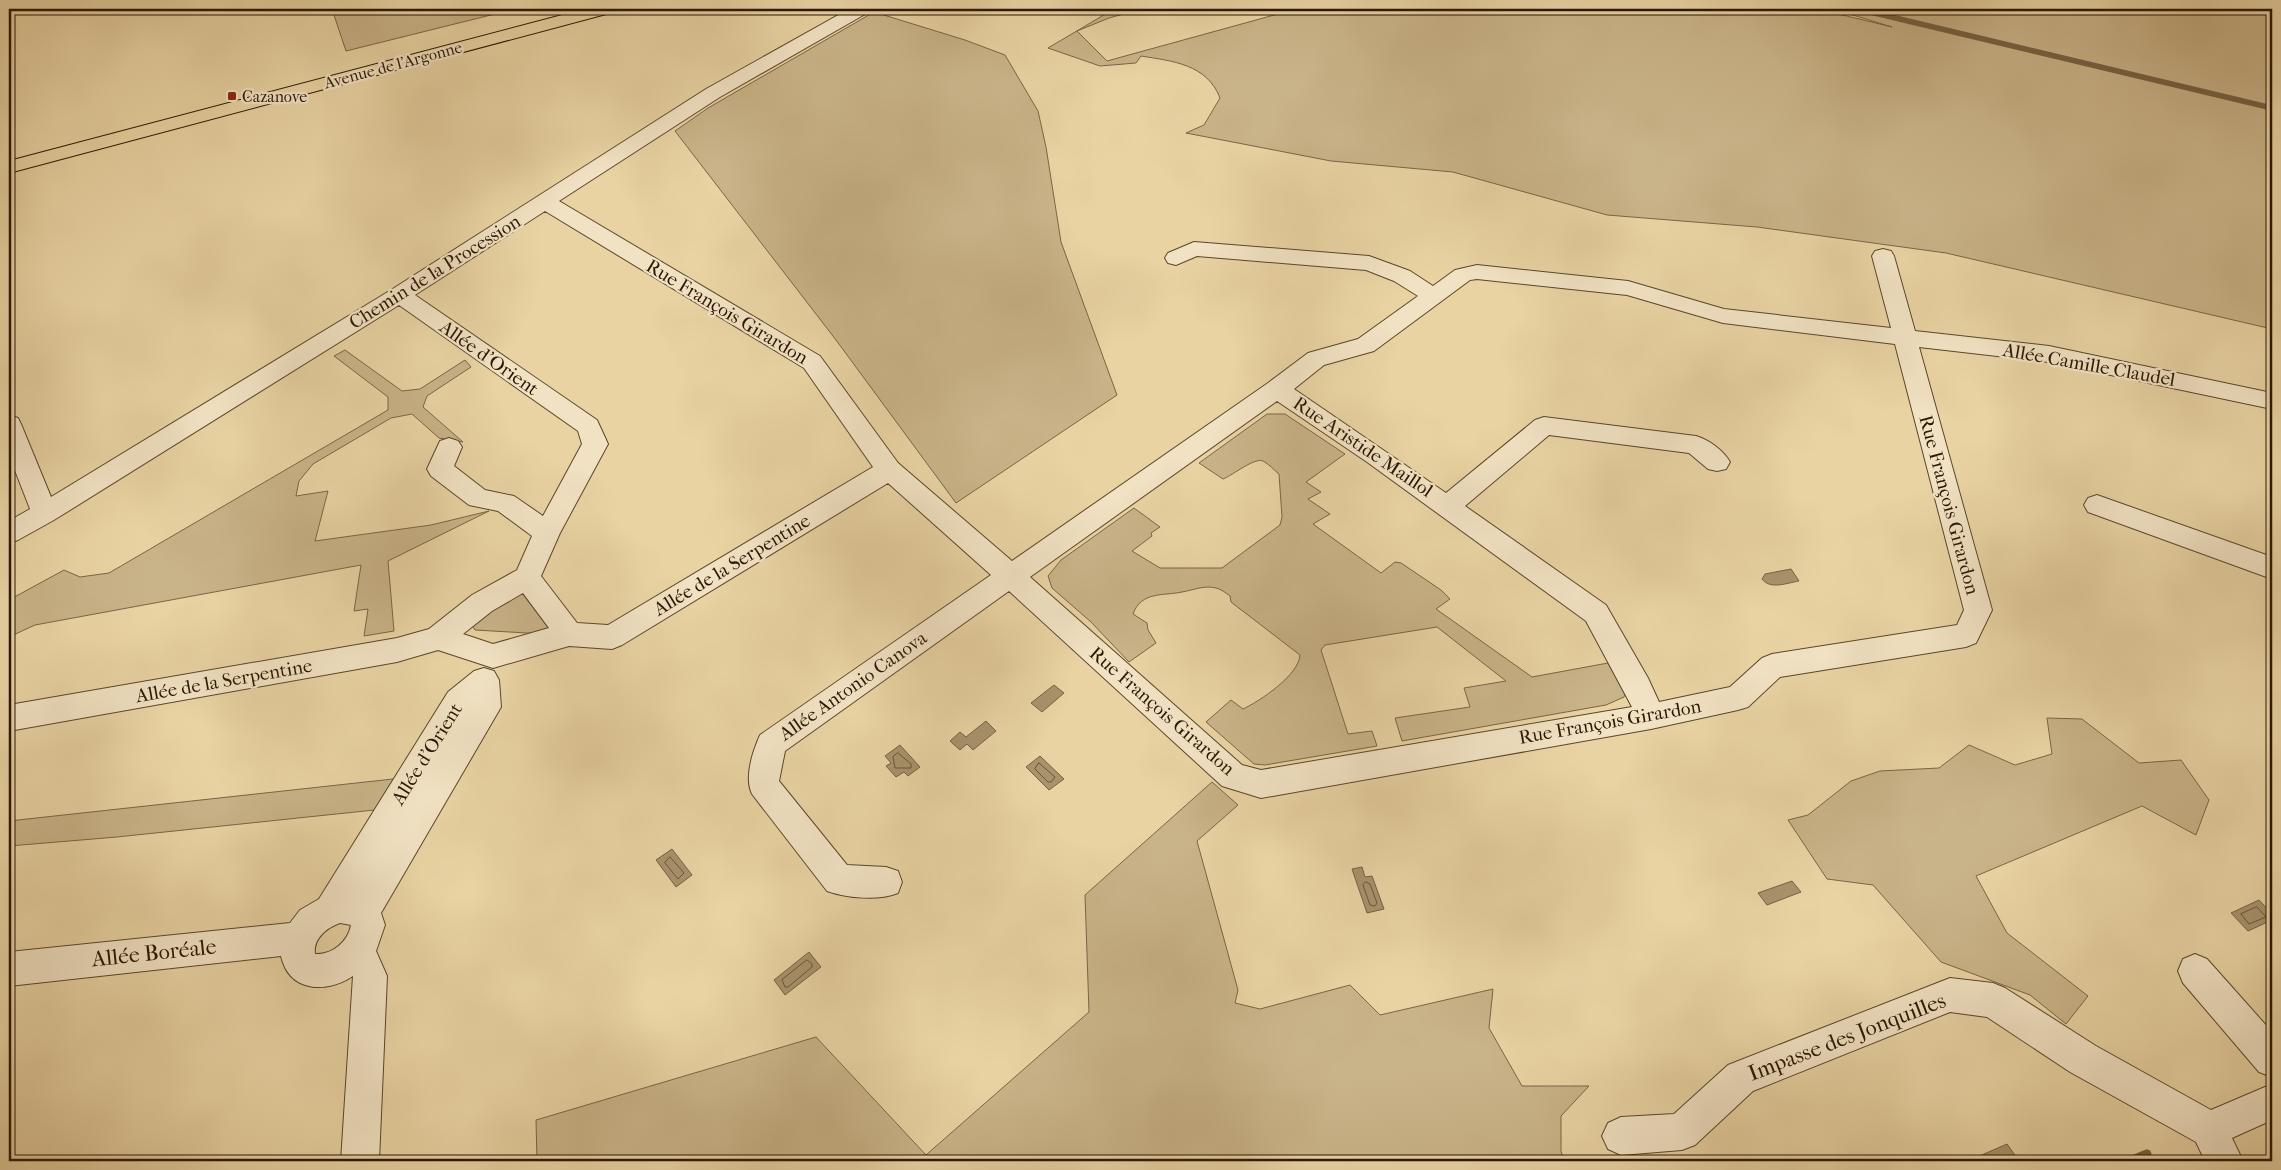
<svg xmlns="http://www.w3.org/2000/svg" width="2281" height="1170" viewBox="0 0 2281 1170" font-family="'IM FELL French Canon',serif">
<rect width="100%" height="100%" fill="#e9d3a3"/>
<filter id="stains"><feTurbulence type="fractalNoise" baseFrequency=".004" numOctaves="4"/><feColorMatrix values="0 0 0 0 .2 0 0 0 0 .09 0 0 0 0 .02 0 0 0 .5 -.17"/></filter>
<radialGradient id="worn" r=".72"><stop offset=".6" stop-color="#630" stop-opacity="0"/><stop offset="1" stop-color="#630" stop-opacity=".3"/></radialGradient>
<g fill="#c9b388" stroke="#7a6546">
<path d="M 332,9 L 515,9 L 346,51 Z"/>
<path d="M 1114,9 L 1142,9 L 1109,18 L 1077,31 L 1107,61 L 1296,9 L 1818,9 L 1892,27 L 1833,9 L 2272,9 L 2272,329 L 1946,253 L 1757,227 L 1607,215 L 1453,172 L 1331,161 L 1186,133 L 1204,125 L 1220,98 C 1207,64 1172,61 1141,56 L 1136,63 L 1100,66 L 1048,48 Z"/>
<path d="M 874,12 L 965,40 L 1005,55 L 1038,111 L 1046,147 L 1061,242 L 1117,395 L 956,503 L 836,340 L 675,131 L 708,108 Z"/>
<path d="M 345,350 L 402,391 L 420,389 L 465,360 L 471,367 L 427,396 L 423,407 L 463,442 L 439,438 L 412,414 L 391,418 L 313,464 L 299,481 L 296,496 L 328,491 L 315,541 L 431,525 L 489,511 L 388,561 L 394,631 L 364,636 L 368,609 L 354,611 L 361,565 L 35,625 L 9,637 L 9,600 L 64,570 L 80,577 L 109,573 L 388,410 L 388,397 L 334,356 Z"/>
<path d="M 1267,414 L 1285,414 L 1345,454 L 1306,482 L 1321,492 L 1308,499 L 1330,514 L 1313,524 L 1381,573 L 1395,562 L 1401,563 L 1441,590 L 1450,599 L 1436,609 L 1532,677 L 1608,663 L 1626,693 L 1624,697 L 1606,705 L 1402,741 L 1395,718 L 1470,707 L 1464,688 L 1506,681 L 1437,627 L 1325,645 L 1321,650 L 1348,734 L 1372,731 L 1377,746 L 1265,765 L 1254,764 L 1206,722 L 1231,700 L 1243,709 C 1260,701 1299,675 1300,655 L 1231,602 L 1230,596 C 1226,593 1221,589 1216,588 C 1204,585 1194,590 1182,592 C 1164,596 1141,591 1133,614 L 1147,623 L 1148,630 L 1156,643 L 1129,662 L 1091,622 L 1052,588 L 1048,576 L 1061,560 L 1134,508 L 1160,527 L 1151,533 L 1152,536 L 1132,551 L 1160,568 L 1222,568 L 1280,525 L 1282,517 L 1279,474 C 1274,470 1269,464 1263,461 C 1255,457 1233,475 1223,479 L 1199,463 Z"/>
<path d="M 522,593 L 549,629 L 544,634 L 475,630 L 473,627 L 478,619 Z"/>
<path d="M 2047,718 L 2082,719 L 2139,763 L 2181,760 L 2209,800 L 2196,835 L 2142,806 L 1976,876 L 2007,933 L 2088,996 L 2066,1024 L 2030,995 L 1941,962 L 1873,885 L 1827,879 L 1788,820 L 1808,815 L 1851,781 L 1880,771 L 1939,768 L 1969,745 L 2015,765 L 2052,754 Z"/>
<path d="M 402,778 L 384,809 L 117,837 L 9,846 L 9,821 Z"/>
<path d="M 1212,782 L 1238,805 L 1197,841 L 1238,990 L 1235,1003 L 1260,1009 L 1350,985 L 1380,1015 L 1493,989 L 1489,1028 L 1522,1086 L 1589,1086 L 1561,1116 L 1561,1151 L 1564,1161 L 537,1161 L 536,1120 L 816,1037 L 926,1155 L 1089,1012 L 1085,895 Z"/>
</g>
<g fill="#a8936d" stroke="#766143">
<path d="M 1791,569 L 1799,581 C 1787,583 1770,590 1762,579 L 1765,574 Z"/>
<path d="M 1054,685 L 1064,693 L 1042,712 L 1031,703 Z"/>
<path d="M 986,721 L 996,731 L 973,750 L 967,744 L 960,750 L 950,741 L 960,732 L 966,737 Z"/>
<path d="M 900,745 L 920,767 L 908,776 L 904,772 L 896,777 L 886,766 L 891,763 L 885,756 Z"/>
<path d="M 1040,756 L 1064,779 L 1049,790 L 1026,767 Z"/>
<path d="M 672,849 L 692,875 L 676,887 L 656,860 Z"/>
<path d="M 1362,867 L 1365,877 L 1372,876 L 1384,909 L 1367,913 L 1352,869 Z"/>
<path d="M 1792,881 L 1801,892 L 1767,905 L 1758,893 Z"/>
<path d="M 2259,900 L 2272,914 L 2272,920 L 2248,931 L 2231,913 Z"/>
<path d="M 809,952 L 821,967 L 785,995 L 774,980 Z"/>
<path d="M 2007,1144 L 2019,1161 L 1977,1161 L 1975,1158 Z"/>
</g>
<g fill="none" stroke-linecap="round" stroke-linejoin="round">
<g stroke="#695538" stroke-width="1">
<path d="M 898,753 L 911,764 L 911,768 L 895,768 L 893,757 Z"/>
<path d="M 1039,763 L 1055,777 L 1051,782 L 1048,782 L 1035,769 Z"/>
<path d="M 670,857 L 684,873 L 678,879 L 665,863 Z"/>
<path d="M 1366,882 L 1370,884 L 1377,903 L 1375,906 L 1370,905 L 1363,885 Z"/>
<path d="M 2257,907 L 2266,917 L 2249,924 L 2241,914 Z"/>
<path d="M 807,960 L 812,964 L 812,967 L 788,987 L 785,987 L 782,980 Z"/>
</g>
<path stroke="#766143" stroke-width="5.5" d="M 1858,9 L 2272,108"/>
<path stroke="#766143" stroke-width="9" d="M 2130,1161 L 2147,1154"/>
<defs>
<g id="minor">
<path d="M 849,9 L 870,9 L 867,13 L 720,97 L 559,201 L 820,356 L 898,463 L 1012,561 L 1268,383 L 1308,353 L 1358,339 L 1418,296 L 1394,281 L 1366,270 L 1197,256 L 1176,265 L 1168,263 L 1165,258 L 1168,253 L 1194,242 L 1369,256 L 1410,271 L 1433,286 L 1455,270 L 1477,265 L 1628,281 L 1724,309 L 1891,328 L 1872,256 L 1875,251 L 1883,249 L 1891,251 L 1894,256 L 1915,331 L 2049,346 L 2272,393 L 2272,409 L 2049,362 L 1919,347 L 1992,610 L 1976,643 L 1966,647 L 1780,677 L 1748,707 L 1738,710 L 1651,729 L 1261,798 L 1222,786 L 1009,591 L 785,751 L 779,781 L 847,865 L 886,867 L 898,871 L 902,882 L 898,893 C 878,901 847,898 827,891 L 752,794 C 744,777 753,751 760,735 L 991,575 L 888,483 L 622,645 L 612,649 L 569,646 L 493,668 L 438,650 L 397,662 L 9,731 L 9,705 L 397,638 L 429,629 L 472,595 L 517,570 L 532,536 L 498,511 L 469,505 L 431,476 L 427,469 L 440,441 L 449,438 L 458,441 L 462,447 L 454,466 L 485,490 L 514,496 L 543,516 L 582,444 L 578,431 L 399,305 L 54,520 L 18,540 L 9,543 L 9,521 L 30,509 L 9,455 L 9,415 L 18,418 L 21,424 L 51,497 L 391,290 L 706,89 ZM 545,211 L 804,368 L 873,467 L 608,625 L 577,623 L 541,576 L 560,533 L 608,444 L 597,420 L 415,295 ZM 1477,279 L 1627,295 L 1723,323 L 1895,344 L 1964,610 L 1957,625 L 1772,654 L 1762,658 L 1730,687 L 1659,702 L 1648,678 L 1606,605 L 1465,506 L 1549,435 L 1689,453 L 1708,469 L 1717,471 L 1726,469 L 1730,462 C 1723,450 1709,440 1696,436 L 1544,417 L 1535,420 L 1446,493 L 1294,389 L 1324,365 L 1374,351 L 1470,280 ZM 1277,401 L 1367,462 L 1586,621 L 1632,707 L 1261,770 L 1242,765 L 1030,577 ZM 523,593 L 549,628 L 493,644 L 463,634 L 492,611 Z"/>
<path d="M 2097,495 L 2272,557 L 2272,579 L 2088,512 L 2084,505 L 2088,498 Z"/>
<path d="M 484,668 L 494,671 L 499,680 L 501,707 L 381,913 L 385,925 L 376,951 L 387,976 L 379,1161 L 341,1161 L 353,976 C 326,994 289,992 281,956 L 9,986 L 9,952 L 290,923 L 300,910 L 319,899 L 448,692 L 474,671 ZM 340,923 L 351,925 C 348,942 332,955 315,954 C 313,939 326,928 340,923 Z"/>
<path d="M 2195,954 L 2207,959 L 2272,1032 L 2272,1077 L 2259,1072 L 2183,983 L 2178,971 L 2183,959 Z"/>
<path d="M 1950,978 L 1993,983 L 2005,988 L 2096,1046 L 2211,1110 L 2272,1084 L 2272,1120 L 2232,1138 L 2243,1161 L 2205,1161 L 2196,1142 L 2070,1072 L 1987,1017 L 1950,1012 L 1753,1091 L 1695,1145 L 1682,1150 L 1621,1155 L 1608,1149 L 1602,1136 L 1608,1123 L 1621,1117 L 1674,1114 L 1728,1065 Z"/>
</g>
<path id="primary" d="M 585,9 L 613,9 L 610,13 L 9,173 L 9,161 Z"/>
</defs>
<use href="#minor" stroke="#5a462b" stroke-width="2"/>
<use href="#primary" stroke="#2a1703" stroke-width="2"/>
<use href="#minor" fill="#f1e2c3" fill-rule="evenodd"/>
<use href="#primary" fill="#e9d3a3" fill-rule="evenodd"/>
</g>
<rect fill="#8f2418" stroke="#f1e2c3" stroke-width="2" x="227" y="91" width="10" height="10" rx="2.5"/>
<g text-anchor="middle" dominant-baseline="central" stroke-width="4.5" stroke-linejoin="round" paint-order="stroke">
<g font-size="16" fill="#2a1703" stroke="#f1e2c3">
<text transform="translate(393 65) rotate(-15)">Avenue de l'Argonne</text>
</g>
<g font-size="16" fill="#2a1703" stroke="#f1e2c3" text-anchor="start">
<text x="242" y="96">Cazanove</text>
</g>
<g font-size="19" fill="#2a1703" stroke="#f1e2c3">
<text transform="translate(435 272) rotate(-32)">Chemin de la Procession</text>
<text transform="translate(727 312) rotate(31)">Rue François Girardon</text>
<text transform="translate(489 358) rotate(35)">Allée d'Orient</text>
<text transform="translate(2089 365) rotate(10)">Allée Camille Claudel</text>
<text transform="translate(1363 447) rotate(34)">Rue Aristide Maillol</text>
<text transform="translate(1949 505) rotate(75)">Rue François Girardon</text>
<text transform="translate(732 565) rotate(-31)">Allée de la Serpentine</text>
<text transform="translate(224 681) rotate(-10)">Allée de la Serpentine</text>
<text transform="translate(853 686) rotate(-35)">Allée Antonio Canova</text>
<text transform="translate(1162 711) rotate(41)">Rue François Girardon</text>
<text transform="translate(1610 722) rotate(-10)">Rue François Girardon</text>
<text transform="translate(427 754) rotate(-58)">Allée d'Orient</text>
</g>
<g font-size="22" fill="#2a1703" stroke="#f1e2c3">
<text transform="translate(154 953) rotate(-6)">Allée Boréale</text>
<text transform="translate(1847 1037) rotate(-21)">Impasse des Jonquilles</text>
</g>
</g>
<rect width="2281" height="1170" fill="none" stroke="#e9d3a3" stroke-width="30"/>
<rect x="10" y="10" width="2261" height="1150" fill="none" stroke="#2a1703" stroke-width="2.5"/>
<rect x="15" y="15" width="2251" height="1140" fill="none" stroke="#2a1703"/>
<rect width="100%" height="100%" filter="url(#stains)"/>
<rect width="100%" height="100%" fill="url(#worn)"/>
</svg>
